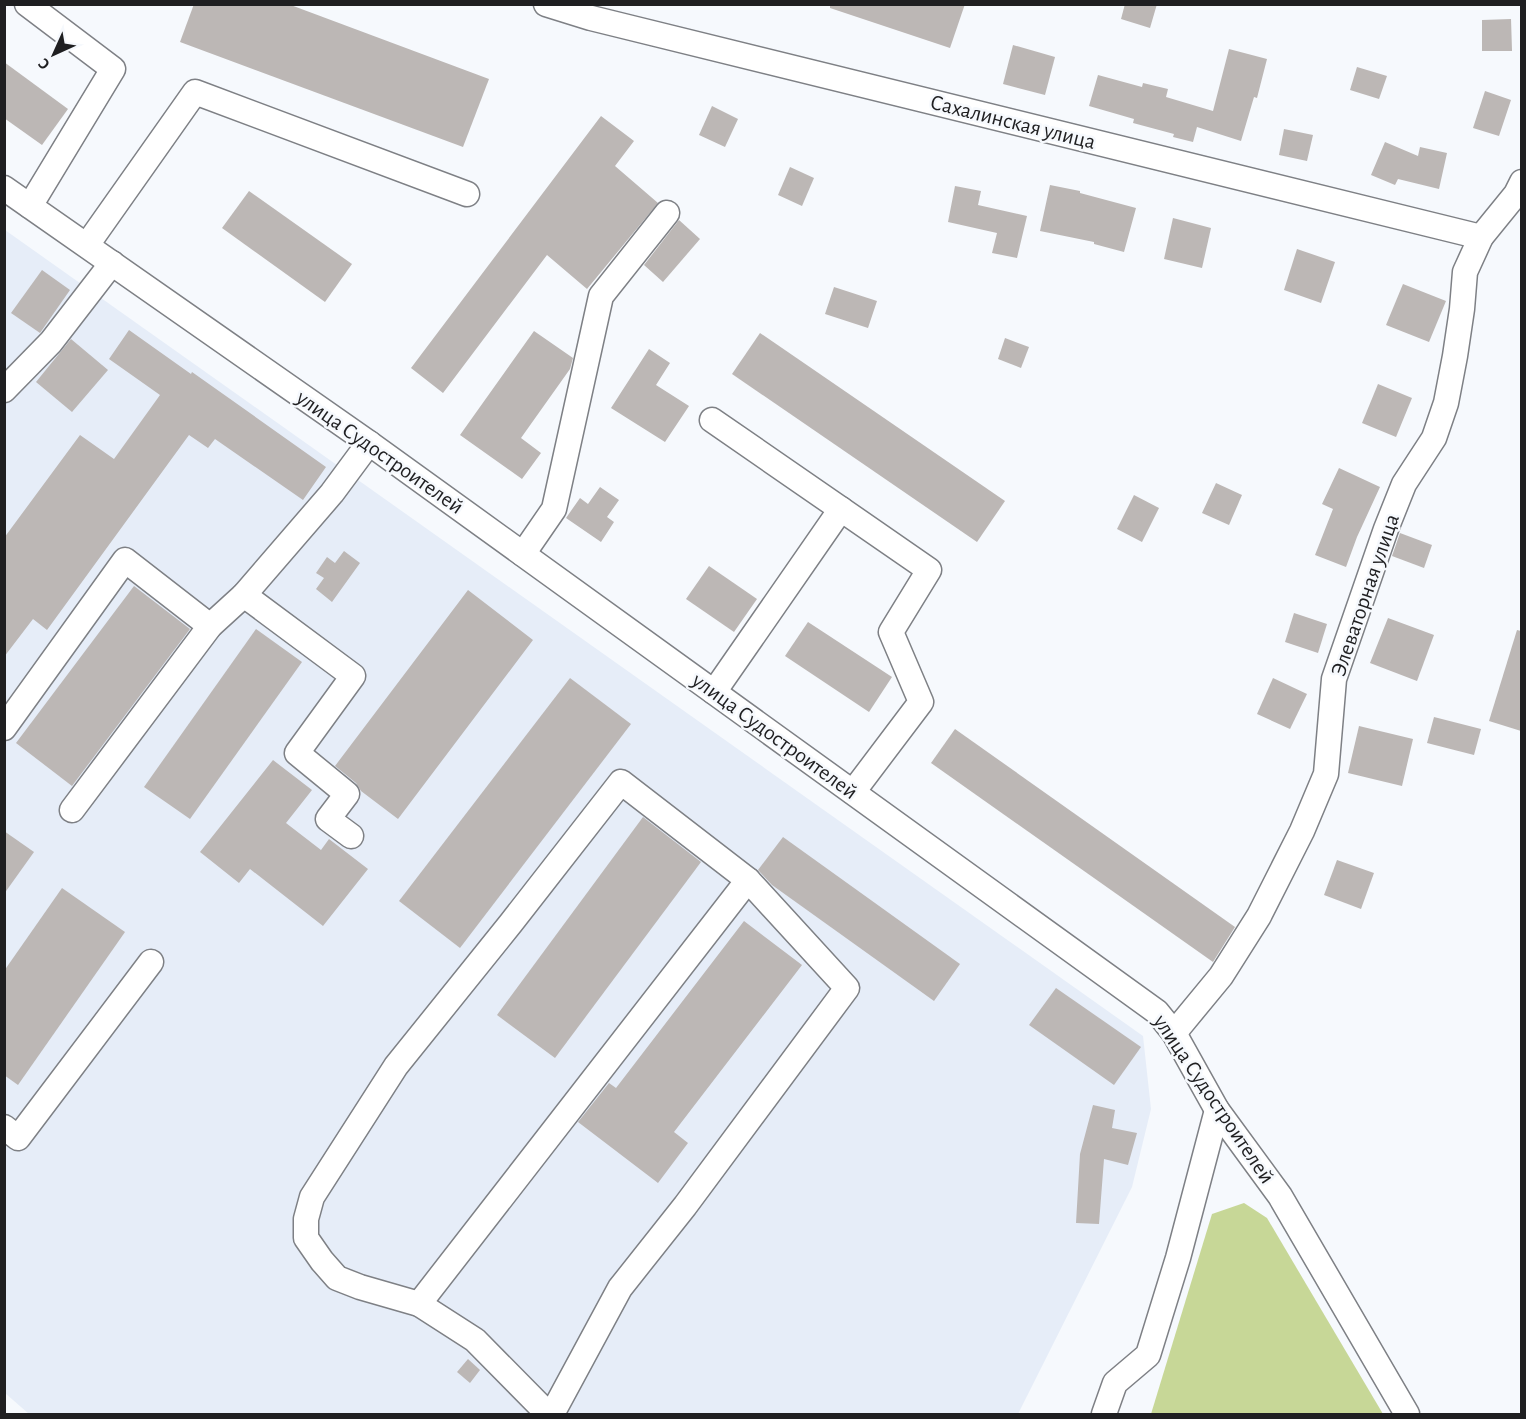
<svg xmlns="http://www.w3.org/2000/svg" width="1526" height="1419" viewBox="0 0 1526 1419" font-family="'Alegreya Sans',sans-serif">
<rect width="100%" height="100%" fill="#f6f9fd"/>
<path fill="#e6edf8" d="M 5,230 L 1143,1036 L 1151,1109 L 1132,1187 L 1018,1414 L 29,1414 L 5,1393 Z"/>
<path fill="#c7d797" d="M 1244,1203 L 1267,1218 L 1383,1414 L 1151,1414 L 1212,1214 Z"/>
<g fill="#bcb7b5">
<path d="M 194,4 L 288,4 L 489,79 L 463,147 L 180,42 Z"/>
<path d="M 830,4 L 965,4 L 950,48 L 830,8 Z"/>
<path d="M 1125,4 L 1157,4 L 1150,28 L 1121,19 Z"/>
<path d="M 1511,19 L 1512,51 L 1482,51 L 1482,20 Z"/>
<path d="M 1013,45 L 1055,57 L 1045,95 L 1003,84 Z"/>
<path d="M 1229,49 L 1267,59 L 1257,98 L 1254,97 L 1241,141 L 1197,127 L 1193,142 L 1173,137 L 1174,134 L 1133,123 L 1134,119 L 1089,106 L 1098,75 L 1142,87 L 1143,83 L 1168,89 L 1166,97 L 1213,111 Z"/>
<path d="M 4,62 L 68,109 L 42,145 L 4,118 Z"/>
<path d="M 1357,67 L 1387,76 L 1379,99 L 1350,90 Z"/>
<path d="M 1485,91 L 1511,100 L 1499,136 L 1473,128 Z"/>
<path d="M 712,106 L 738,119 L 725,147 L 699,135 Z"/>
<path d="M 601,116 L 634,141 L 615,166 L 658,203 L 587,289 L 547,255 L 443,393 L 411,368 Z"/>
<path d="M 1284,129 L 1313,135 L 1307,161 L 1279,155 Z"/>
<path d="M 1385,142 L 1418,156 L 1420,147 L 1447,153 L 1439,189 L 1398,179 L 1395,185 L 1371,175 Z"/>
<path d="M 790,167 L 814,178 L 802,206 L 778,195 Z"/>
<path d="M 1050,185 L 1080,191 L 1080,193 L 1136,208 L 1124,252 L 1094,244 L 1094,242 L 1040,231 Z"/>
<path d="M 955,186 L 981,191 L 978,205 L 1027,216 L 1017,258 L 992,253 L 997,233 L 948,222 Z"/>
<path d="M 249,191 L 352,264 L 325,302 L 222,228 Z"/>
<path d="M 1173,218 L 1211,228 L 1202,268 L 1164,259 Z"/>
<path d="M 679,220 L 700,239 L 663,282 L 644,265 Z"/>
<path d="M 1297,249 L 1335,262 L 1321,303 L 1284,290 Z"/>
<path d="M 42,270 L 70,290 L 40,333 L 11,313 Z"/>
<path d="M 1403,284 L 1446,301 L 1429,342 L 1386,325 Z"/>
<path d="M 834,287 L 877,301 L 868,328 L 825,314 Z"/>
<path d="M 129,330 L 191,374 L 192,372 L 326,467 L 303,500 L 215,439 L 208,448 L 189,435 L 47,630 L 33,619 L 4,657 L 4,538 L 80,435 L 114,459 L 160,395 L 109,359 Z"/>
<path d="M 534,331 L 573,358 L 570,369 L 521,438 L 541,453 L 522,479 L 460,435 Z"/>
<path d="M 760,333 L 1005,501 L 977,542 L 732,374 Z"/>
<path d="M 1005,338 L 1029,347 L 1021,368 L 998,359 Z"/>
<path d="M 71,339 L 108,370 L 72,412 L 36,382 Z"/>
<path d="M 649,349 L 670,363 L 656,385 L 689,406 L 665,442 L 611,408 Z"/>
<path d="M 1378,384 L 1412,398 L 1396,437 L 1362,423 Z"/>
<path d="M 1339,468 L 1380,487 L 1357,537 L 1346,567 L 1315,555 L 1333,509 L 1322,504 Z"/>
<path d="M 1216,483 L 1242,495 L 1229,525 L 1202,513 Z"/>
<path d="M 600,487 L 619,500 L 607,517 L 614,522 L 601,542 L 566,518 L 580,498 L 588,504 Z"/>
<path d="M 1134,495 L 1159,508 L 1142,542 L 1117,529 Z"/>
<path d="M 1400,533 L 1432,545 L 1424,568 L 1392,556 Z"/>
<path d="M 344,551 L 360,563 L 332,602 L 316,589 L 324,578 L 316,573 L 327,557 L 335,563 Z"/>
<path d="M 709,566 L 757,599 L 734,632 L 686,599 Z"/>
<path d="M 134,586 L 190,629 L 72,786 L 16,743 Z"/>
<path d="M 468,590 L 533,640 L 398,819 L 361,791 L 356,783 L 335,766 Z"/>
<path d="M 1294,613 L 1327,624 L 1318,653 L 1285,642 Z"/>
<path d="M 1388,618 L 1434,635 L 1417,681 L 1370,663 Z"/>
<path d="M 808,622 L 892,677 L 869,712 L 785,656 Z"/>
<path d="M 256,629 L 302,662 L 190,819 L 144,787 Z"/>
<path d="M 1517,630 L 1521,631 L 1521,731 L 1489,721 Z"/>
<path d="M 570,678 L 631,724 L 460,948 L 399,901 Z"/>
<path d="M 1273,678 L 1307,694 L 1290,729 L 1257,714 Z"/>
<path d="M 1434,717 L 1481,729 L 1474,755 L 1427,743 Z"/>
<path d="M 1359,726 L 1413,739 L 1402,786 L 1348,773 Z"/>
<path d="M 955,729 L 1235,927 L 1213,962 L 931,763 Z"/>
<path d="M 273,760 L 312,790 L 286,823 L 321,850 L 329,839 L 368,869 L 323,926 L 250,869 L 239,883 L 200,852 Z"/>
<path d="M 643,817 L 701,862 L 555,1058 L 497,1015 Z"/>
<path d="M 4,831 L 34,852 L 4,894 Z"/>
<path d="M 783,837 L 960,964 L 934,1001 L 772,885 L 758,870 Z"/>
<path d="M 1337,860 L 1374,873 L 1361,909 L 1324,895 Z"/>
<path d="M 62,888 L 125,932 L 18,1085 L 4,1075 L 4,971 Z"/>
<path d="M 744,921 L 802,965 L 674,1132 L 688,1143 L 658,1183 L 578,1122 L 609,1083 L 616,1088 Z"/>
<path d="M 1056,988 L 1141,1047 L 1114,1085 L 1029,1025 Z"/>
<path d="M 1093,1105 L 1115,1110 L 1112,1128 L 1137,1133 L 1128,1165 L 1104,1159 L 1099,1224 L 1076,1223 L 1080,1154 Z"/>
<path d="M 468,1359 L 480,1370 L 470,1383 L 457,1372 Z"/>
</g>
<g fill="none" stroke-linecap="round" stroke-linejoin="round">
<defs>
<g id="minor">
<path d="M 27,4 L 113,69 L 30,206"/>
<path d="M 546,4 L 591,18 L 1481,237"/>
<path d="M 4,188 L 369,443 L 1157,1012 L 1174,1033 L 1217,1110 L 1280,1196 L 1407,1414"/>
<path d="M 87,245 L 195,92 L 467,194"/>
<path d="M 4,390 L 51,342 L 112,263"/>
<path d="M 712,420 L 929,570 L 891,632 L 921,702 L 853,792"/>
<path d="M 523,554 L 554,509 L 601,296 L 667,213"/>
<path d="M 244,595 L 353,676 L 297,753 L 347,794 L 328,819 L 351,836"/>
<path d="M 714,692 L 841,509"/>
<path d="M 4,728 L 125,560 L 210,626"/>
<path d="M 72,810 L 210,626 L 244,595 L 332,493 L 369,443"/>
<path d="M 1174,1033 L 1221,976 L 1259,916 L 1302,831 L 1326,774 L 1334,679 L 1386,529 L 1404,484 L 1434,438 L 1446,403 L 1455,356 L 1462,309 L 1465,272 L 1481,237 L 1516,194 L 1522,182"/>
<path d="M 4,1127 L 18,1138 L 151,962"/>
<path d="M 419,1304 L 748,880"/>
<path d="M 548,1414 L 475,1340 L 419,1304 L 360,1287 L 337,1278 L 322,1261 L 306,1238 L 306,1219 L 312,1197 L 396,1066 L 511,923 L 621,782 L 748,880 L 847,988 L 685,1206 L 620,1288 L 552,1414"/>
<path d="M 1104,1414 L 1115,1383 L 1148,1355 L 1178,1258 L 1217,1110"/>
</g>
</defs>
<use href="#minor" stroke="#7e8085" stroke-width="27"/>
<use href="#minor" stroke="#fff" stroke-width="24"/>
</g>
<g text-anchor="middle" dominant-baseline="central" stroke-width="5" stroke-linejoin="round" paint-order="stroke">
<g font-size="22" fill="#1f1f21" stroke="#f6f9fd">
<text transform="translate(1013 122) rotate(14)">Сахалинская улица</text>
<text transform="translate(380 452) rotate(35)">улица Судостроителей</text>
<text transform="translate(1365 595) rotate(-71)">Элеваторная улица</text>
<text transform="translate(775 736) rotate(36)">улица Судостроителей</text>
<text transform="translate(1214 1099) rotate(56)">улица Судостроителей</text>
</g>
</g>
<rect width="1526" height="1419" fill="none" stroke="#1f1f21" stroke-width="12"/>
<g transform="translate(54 54) rotate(225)" stroke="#f6f9fd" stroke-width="4.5" paint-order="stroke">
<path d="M0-4.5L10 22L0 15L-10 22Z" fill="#1f1f21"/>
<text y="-9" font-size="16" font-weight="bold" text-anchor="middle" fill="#1f1f21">С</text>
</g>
</svg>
